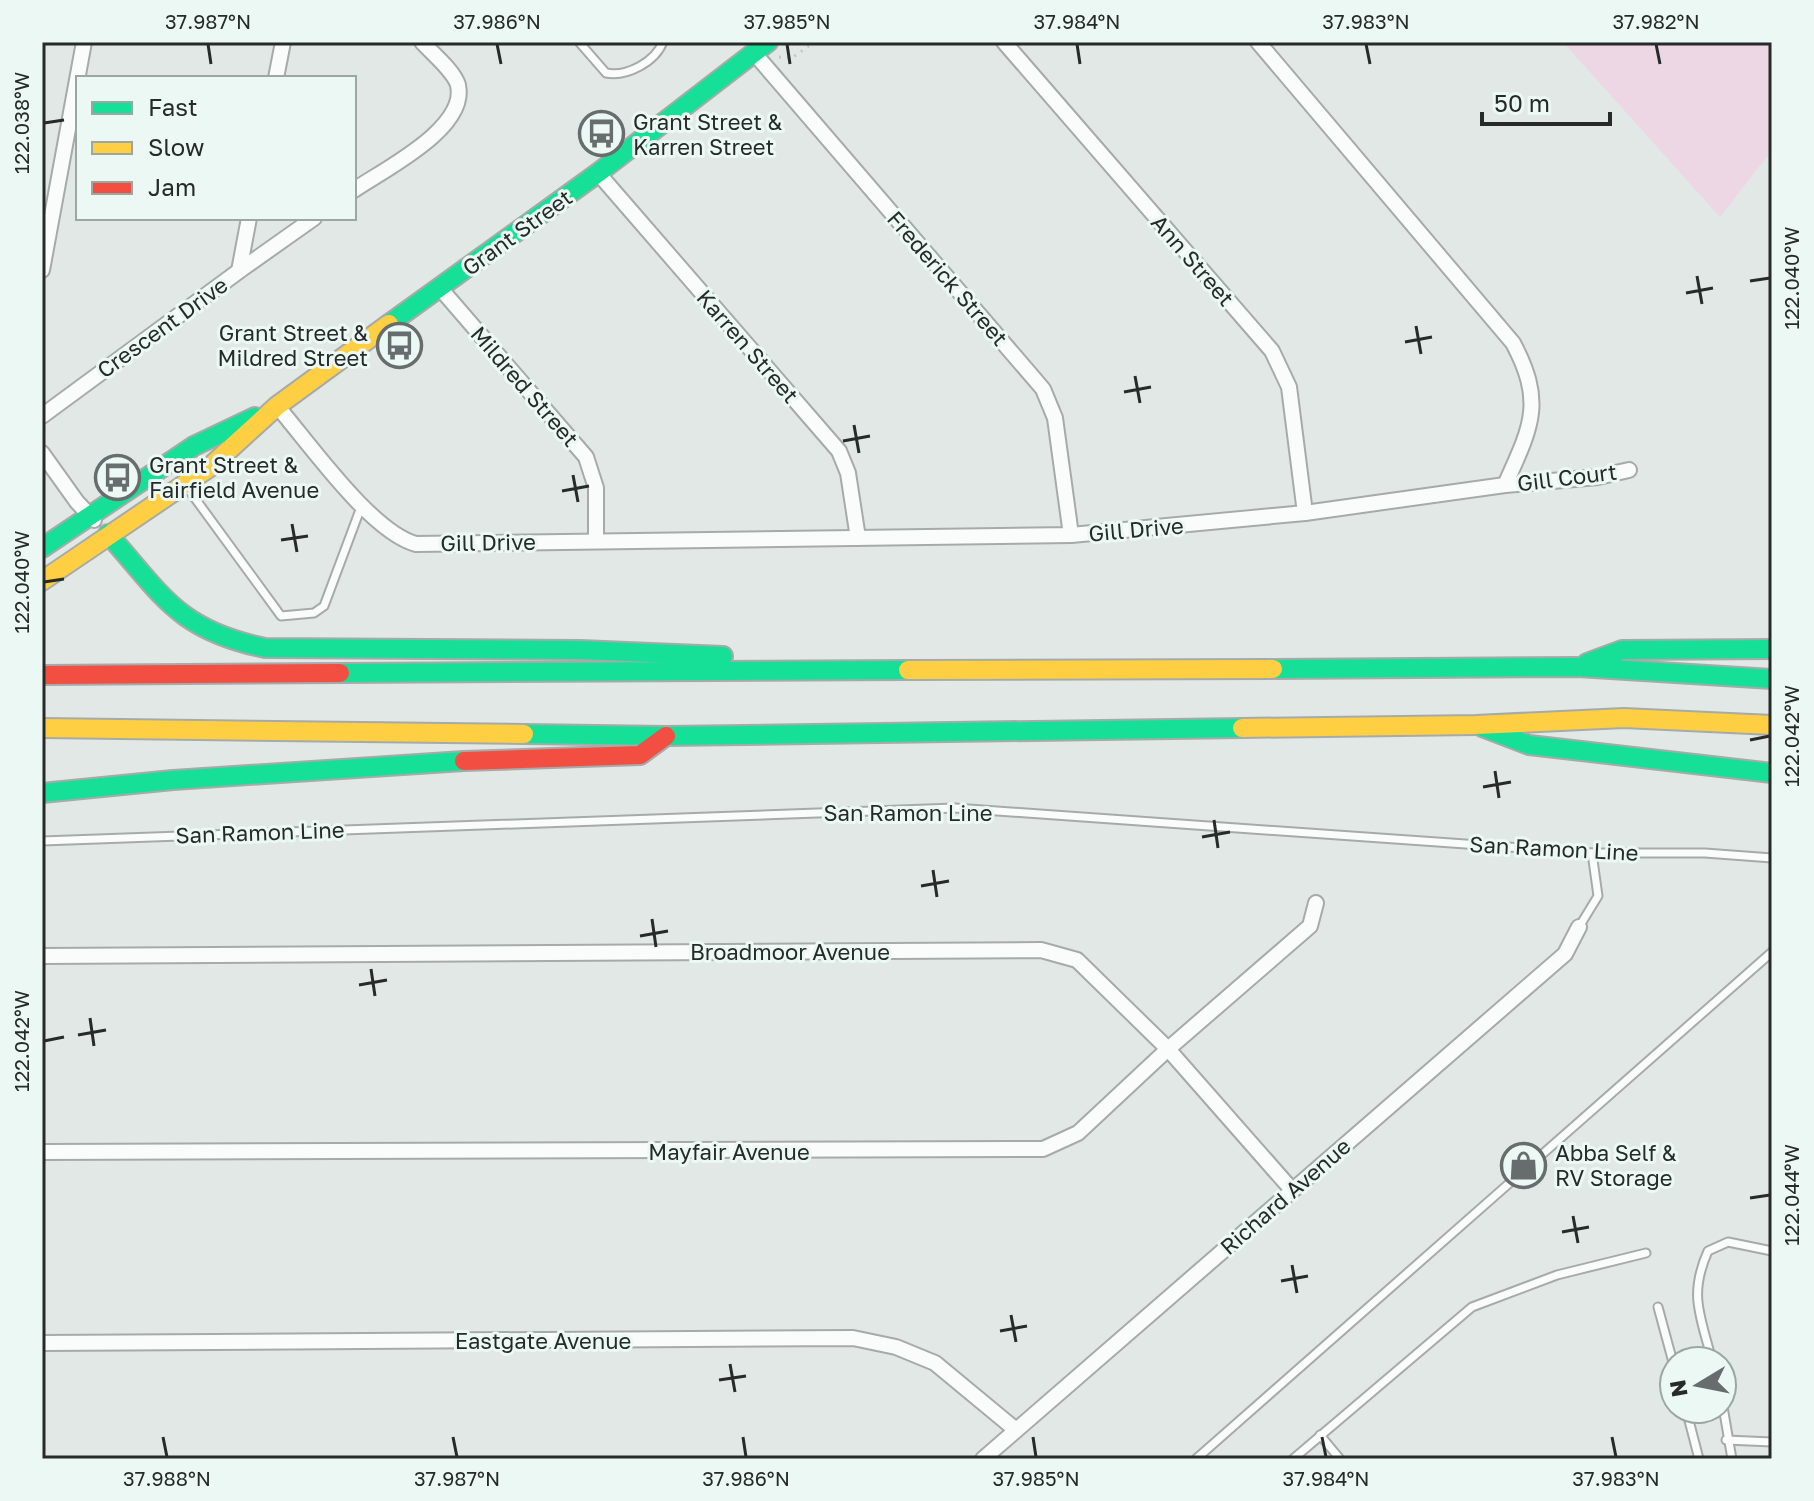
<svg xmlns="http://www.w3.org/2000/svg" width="1814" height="1501" viewBox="0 0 1814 1501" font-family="'Golos Text',sans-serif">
<rect width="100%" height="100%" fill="#e1e8e6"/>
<path fill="#edd7e4" d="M 1563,42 L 1772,42 L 1772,150 L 1720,217 Z"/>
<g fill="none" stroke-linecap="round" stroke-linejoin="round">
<defs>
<g id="lane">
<path d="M 579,42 L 606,73 C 627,77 655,62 663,42"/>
<path d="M 186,486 L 281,616 L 314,613 L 324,606 L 361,507"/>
<path d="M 42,841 L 955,808 L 1592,853 L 1705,853 L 1772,858"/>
<path d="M 1579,927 L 1598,896 L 1592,853"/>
<path d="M 1658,1307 L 1674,1366"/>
<path d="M 1712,1361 C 1701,1316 1688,1296 1708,1251 L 1728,1242 L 1772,1251"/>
<path d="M 1722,1401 L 1732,1459"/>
<path d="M 1686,1409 L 1699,1459"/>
<path d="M 1320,1435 L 1340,1459"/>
<path d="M 1726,1440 L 1772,1442"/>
<path d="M 1196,1459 L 1772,952"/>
<path d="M 1293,1459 L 1472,1307 L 1557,1275 L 1646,1253"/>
</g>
<g id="street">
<path d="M 1004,42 L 1272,351 L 1289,387 L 1305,513"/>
<path d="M 1258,42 L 1513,343 C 1545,403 1531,427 1505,485"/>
<path d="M 755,54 L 1043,389 L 1055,418 L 1071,535"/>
<path d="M 276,78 L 283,42"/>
<path d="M 598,173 L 839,451 L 848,473 L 858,538"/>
<path d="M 354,190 C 385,169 468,128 458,85 C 454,71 432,53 422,42"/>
<path d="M 42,270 L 84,42"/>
<path d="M 239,271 L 314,218"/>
<path d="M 440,288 L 586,457 L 596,488 L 596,539"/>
<path d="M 277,406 C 309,443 371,532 416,544 L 1071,535 L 1305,513 L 1505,485 L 1598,477 L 1629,470"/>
<path d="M 42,416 L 239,271 L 249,218"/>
<path d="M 42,453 L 77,502 L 94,520"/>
<path d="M 42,956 L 1041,950 L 1077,960 L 1168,1049 L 1292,1190"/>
<path d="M 42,1152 L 1043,1149 L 1078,1133 L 1168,1049 L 1310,926 L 1316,903"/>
<path d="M 42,1343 L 853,1338 L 896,1347 L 935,1363 L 1016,1430"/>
<path d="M 983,1459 L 1565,954 L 1579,927"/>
</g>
<g id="fast">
<path d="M 389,324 L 598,173 L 768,42"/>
<path d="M 108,534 C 163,596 178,630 265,648 L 580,650 L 723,656"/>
<path d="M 42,548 L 194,446 L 255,417"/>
<path d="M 1587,663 L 1622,650 L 1772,649"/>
<path d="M 1273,669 L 1578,667 L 1772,679"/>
<path d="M 340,673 L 908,670"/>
<path d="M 1482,727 L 1529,745 L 1772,773"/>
<path d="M 524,734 L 666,736 L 1242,728"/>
<path d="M 42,793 L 173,780 L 464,761"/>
</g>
<g id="slow">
<path d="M 42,581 L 210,467 L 277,406 L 389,324"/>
<path d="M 908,670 L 1273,669"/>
<path d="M 42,728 L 524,734"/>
<path d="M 1242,728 L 1476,725 L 1624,718 L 1772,725"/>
</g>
<g id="jam">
<path d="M 42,675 L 340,673"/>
<path d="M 464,761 L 640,755 L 666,736"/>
</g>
</defs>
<use href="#lane" stroke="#a6abaa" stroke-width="11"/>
<use href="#street" stroke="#a6abaa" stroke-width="18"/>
<use href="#fast" stroke="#a6abaa" stroke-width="22"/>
<use href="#slow" stroke="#a6abaa" stroke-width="22"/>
<use href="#jam" stroke="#a6abaa" stroke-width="22"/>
<path stroke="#c5c8c7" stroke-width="3" stroke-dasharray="2 6" stroke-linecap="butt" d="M 779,57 L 792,58 L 814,42"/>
<use href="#lane" stroke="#fafcfb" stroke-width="7"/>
<use href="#street" stroke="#fafcfb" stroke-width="14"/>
<use href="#fast" stroke="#16e098" stroke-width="18"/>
<use href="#slow" stroke="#ffcf43" stroke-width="18"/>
<use href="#jam" stroke="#f24e42" stroke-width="18"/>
</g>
<path fill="none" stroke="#262b2a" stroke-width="3" d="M 208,44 L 211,64M 497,44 L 501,64M 787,44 L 790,64M 1077,44 L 1080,64M 1366,44 L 1370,64M 1656,44 L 1660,64M 44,123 L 64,120M 1697,276 L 1702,304M 1750,281 L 1770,278M 1686,293 L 1713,288M 1416,326 L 1421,354M 1405,342 L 1432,337M 1135,376 L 1140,403M 1124,392 L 1151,387M 854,425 L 859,453M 843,441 L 870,436M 573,475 L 578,502M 562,491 L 589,486M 292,524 L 297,552M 281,540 L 308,536M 44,582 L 64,579M 1750,740 L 1770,736M 1495,771 L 1499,798M 1483,787 L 1511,782M 1214,820 L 1218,848M 1202,837 L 1230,832M 933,870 L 937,897M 921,886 L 949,881M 652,919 L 656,947M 640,936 L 668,931M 371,969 L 375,996M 359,985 L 387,980M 90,1018 L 94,1046M 78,1035 L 106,1030M 44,1041 L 64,1037M 1750,1198 L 1770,1195M 1573,1216 L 1578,1243M 1562,1232 L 1589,1227M 1292,1265 L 1297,1293M 1281,1281 L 1308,1276M 1011,1315 L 1016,1342M 1000,1331 L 1027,1326M 730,1364 L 735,1392M 719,1380 L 746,1376M 163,1437 L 167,1457M 453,1437 L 457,1457M 743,1437 L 746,1457M 1033,1437 L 1036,1457M 1322,1437 L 1326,1457M 1612,1437 L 1616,1457"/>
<defs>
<symbol id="bus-ring" viewBox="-11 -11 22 22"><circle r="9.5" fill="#ebf8f4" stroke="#676d6c" stroke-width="1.5"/><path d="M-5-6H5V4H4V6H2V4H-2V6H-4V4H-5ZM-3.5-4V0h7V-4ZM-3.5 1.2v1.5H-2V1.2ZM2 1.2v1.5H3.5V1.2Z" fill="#676d6c"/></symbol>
<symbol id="shop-ring" viewBox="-11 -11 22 22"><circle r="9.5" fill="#ebf8f4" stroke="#676d6c" stroke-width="1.5"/><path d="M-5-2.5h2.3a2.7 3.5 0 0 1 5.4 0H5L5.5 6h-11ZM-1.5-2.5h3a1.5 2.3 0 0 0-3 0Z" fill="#676d6c"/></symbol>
</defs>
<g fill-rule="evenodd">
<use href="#bus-ring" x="576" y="108" width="51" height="51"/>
<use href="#bus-ring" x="374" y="320" width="51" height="51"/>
<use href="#bus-ring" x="92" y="452" width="51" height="51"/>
<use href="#shop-ring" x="1498" y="1140" width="51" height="51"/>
</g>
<g text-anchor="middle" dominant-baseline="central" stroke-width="6" stroke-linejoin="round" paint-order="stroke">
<g font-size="22" fill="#262b2a" stroke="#ebf8f4" text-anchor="start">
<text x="633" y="121">Grant Street &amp;<tspan x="633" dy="25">Karren Street</tspan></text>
<text x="368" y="332" text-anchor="end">Grant Street &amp;<tspan x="368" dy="25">Mildred Street</tspan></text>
<text x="149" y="464">Grant Street &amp;<tspan x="149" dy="25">Fairfield Avenue</tspan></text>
<text x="1555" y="1152">Abba Self &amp;<tspan x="1555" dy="25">RV Storage</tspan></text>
</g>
<g font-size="22" fill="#262b2a" stroke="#ebf8f4">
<text transform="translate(517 232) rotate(-36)">Grant Street</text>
<text transform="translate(1193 260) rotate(49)">Ann Street</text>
<text transform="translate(948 278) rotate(49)">Frederick Street</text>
<text transform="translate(162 327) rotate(-36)">Crescent Drive</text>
<text transform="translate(748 346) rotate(49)">Karren Street</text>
<text transform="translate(525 386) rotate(49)">Mildred Street</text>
<text transform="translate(1567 477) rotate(-7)">Gill Court</text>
<text transform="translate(1136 529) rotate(-5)">Gill Drive</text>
<text transform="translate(488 542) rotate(-1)">Gill Drive</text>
<text x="908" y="812">San Ramon Line</text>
<text transform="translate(260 832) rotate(-2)">San Ramon Line</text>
<text transform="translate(1554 848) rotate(3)">San Ramon Line</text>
<text x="790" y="951">Broadmoor Avenue</text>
<text x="729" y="1151">Mayfair Avenue</text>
<text transform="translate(1285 1196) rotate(-41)">Richard Avenue</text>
<text x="543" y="1340">Eastgate Avenue</text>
</g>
</g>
<rect width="1814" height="1501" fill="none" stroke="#ebf8f4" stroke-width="88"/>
<rect x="76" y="76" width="280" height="144" fill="#ebf8f4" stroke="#9ca6a3" stroke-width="2"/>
<rect x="92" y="102" width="40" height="12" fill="#16e098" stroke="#9ca6a3" stroke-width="2"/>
<text x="148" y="116" font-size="24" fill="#262b2a">Fast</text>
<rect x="92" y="142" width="40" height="12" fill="#ffcf43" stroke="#9ca6a3" stroke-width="2"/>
<text x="148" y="156" font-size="24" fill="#262b2a">Slow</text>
<rect x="92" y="182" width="40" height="12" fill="#f24e42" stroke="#9ca6a3" stroke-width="2"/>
<text x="148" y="196" font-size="24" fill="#262b2a">Jam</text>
<g transform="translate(1698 1385) rotate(260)"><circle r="38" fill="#ebf8f4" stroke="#9ca6a3" stroke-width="2"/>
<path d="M0-6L14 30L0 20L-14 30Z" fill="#676d6c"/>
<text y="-12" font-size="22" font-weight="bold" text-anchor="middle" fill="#262b2a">N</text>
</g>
<path d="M1482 112v12h128v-12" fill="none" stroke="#262b2a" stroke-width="4"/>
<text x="1494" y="112" font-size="24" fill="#262b2a" stroke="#ebf8f4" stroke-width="6" paint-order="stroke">50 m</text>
<rect x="44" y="44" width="1726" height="1413" fill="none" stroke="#262b2a" stroke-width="3"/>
<g font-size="20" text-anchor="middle" fill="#262b2a">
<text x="208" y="29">37.987°N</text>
<text x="497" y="29">37.986°N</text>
<text x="787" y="29">37.985°N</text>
<text x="1077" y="29">37.984°N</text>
<text x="1366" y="29">37.983°N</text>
<text x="1656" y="29">37.982°N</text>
<text transform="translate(22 123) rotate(-90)" y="7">122.038°W</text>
<text transform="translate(1792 278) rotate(-90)" y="7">122.040°W</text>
<text transform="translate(22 582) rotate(-90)" y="7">122.040°W</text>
<text transform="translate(1792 736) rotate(-90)" y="7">122.042°W</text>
<text transform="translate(22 1041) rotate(-90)" y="7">122.042°W</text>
<text transform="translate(1792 1195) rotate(-90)" y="7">122.044°W</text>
<text x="167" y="1486">37.988°N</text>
<text x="457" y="1486">37.987°N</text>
<text x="746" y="1486">37.986°N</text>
<text x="1036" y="1486">37.985°N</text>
<text x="1326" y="1486">37.984°N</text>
<text x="1616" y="1486">37.983°N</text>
</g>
</svg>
